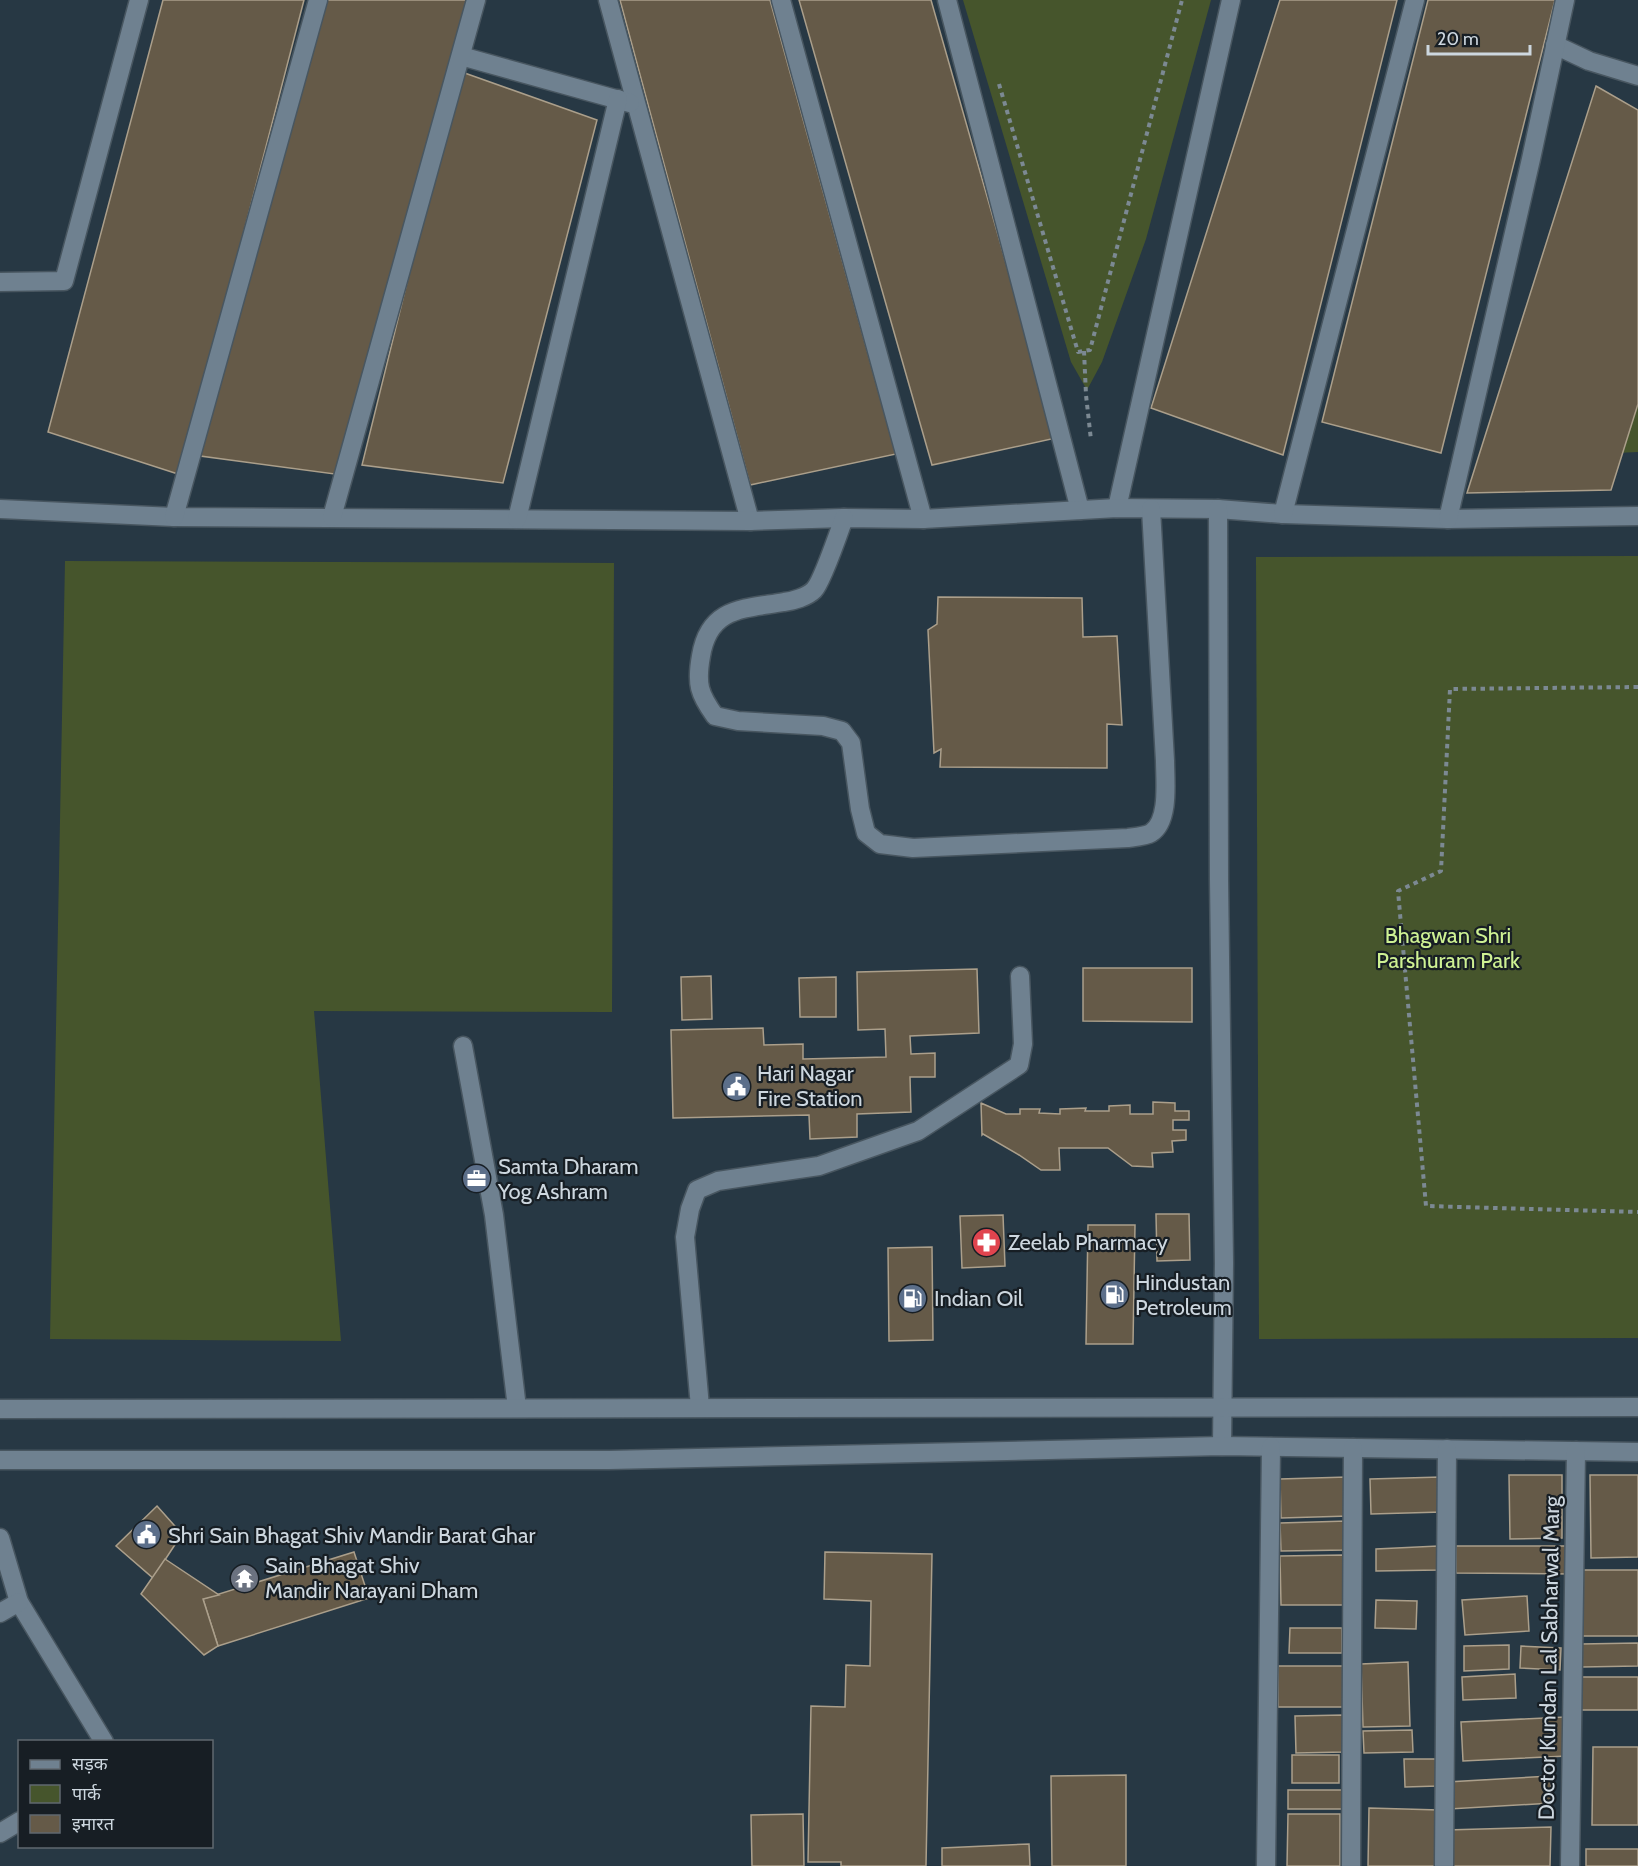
<svg xmlns="http://www.w3.org/2000/svg" width="1638" height="1866" viewBox="0 0 1638 1866" font-family="Cabin,'Noto Sans Devanagari',sans-serif">
<rect width="100%" height="100%" fill="#273844"/>
<g fill="#46552c">
<path d="M 963,0 L 1211,0 L 1146,239 L 1102,362 L 1087,390 L 1071,362 Z"/>
<path d="M 1638,388 L 1638,452 L 1616,453 Z"/>
<path d="M 1638,556 L 1638,1338 L 1259,1339 L 1256,557 Z"/>
<path d="M 65,561 L 614,563 L 612,1012 L 314,1011 L 341,1341 L 50,1339 Z"/>
</g>
<g fill="#655a48" stroke="#ab9f8b" stroke-width="1.5">
<path d="M 163,0 L 304,0 L 181,475 L 48,432 Z"/>
<path d="M 326,0 L 469,0 L 342,475 L 193,455 Z"/>
<path d="M 620,0 L 770,0 L 896,454 L 750,485 Z"/>
<path d="M 799,0 L 931,0 L 1056,438 L 932,465 Z"/>
<path d="M 1280,0 L 1397,0 L 1283,455 L 1151,408 Z"/>
<path d="M 1428,0 L 1555,0 L 1441,453 L 1322,422 Z"/>
<path d="M 459,71 L 597,120 L 503,483 L 362,465 Z"/>
<path d="M 1596,86 L 1638,110 L 1638,404 L 1611,490 L 1467,493 Z"/>
<path d="M 938,597 L 1082,598 L 1083,637 L 1117,636 L 1122,725 L 1107,724 L 1107,768 L 940,767 L 941,749 L 934,753 L 928,630 L 937,624 Z"/>
<path d="M 1083,968 L 1192,968 L 1192,1022 L 1083,1021 Z"/>
<path d="M 977,969 L 979,1033 L 910,1036 L 911,1054 L 935,1053 L 935,1077 L 910,1077 L 911,1112 L 857,1114 L 857,1137 L 810,1139 L 809,1115 L 673,1118 L 671,1030 L 763,1028 L 764,1045 L 803,1044 L 803,1059 L 886,1057 L 885,1029 L 858,1030 L 857,972 Z"/>
<path d="M 711,976 L 712,1019 L 682,1020 L 681,977 Z"/>
<path d="M 836,977 L 836,1017 L 800,1017 L 799,978 Z"/>
<path d="M 1153,1102 L 1175,1103 L 1175,1111 L 1189,1111 L 1189,1120 L 1173,1120 L 1173,1130 L 1186,1130 L 1186,1140 L 1172,1141 L 1173,1152 L 1152,1153 L 1153,1167 L 1132,1166 L 1108,1148 L 1059,1148 L 1060,1170 L 1041,1170 L 1019,1155 L 983,1134 L 982,1135 L 981,1103 L 1006,1114 L 1020,1114 L 1020,1109 L 1040,1109 L 1039,1113 L 1060,1114 L 1060,1109 L 1086,1108 L 1085,1111 L 1109,1111 L 1109,1106 L 1130,1105 L 1130,1114 L 1153,1114 Z"/>
<path d="M 1156,1214 L 1189,1214 L 1190,1260 L 1157,1261 Z"/>
<path d="M 1003,1215 L 1005,1266 L 962,1268 L 960,1216 Z"/>
<path d="M 1088,1225 L 1135,1225 L 1133,1344 L 1086,1344 Z"/>
<path d="M 932,1247 L 933,1340 L 889,1341 L 888,1248 Z"/>
<path d="M 1509,1475 L 1562,1475 L 1562,1538 L 1510,1539 Z"/>
<path d="M 1590,1475 L 1638,1475 L 1638,1557 L 1591,1558 Z"/>
<path d="M 1347,1477 L 1349,1516 L 1281,1518 L 1280,1479 Z"/>
<path d="M 1441,1477 L 1442,1512 L 1371,1514 L 1370,1479 Z"/>
<path d="M 157,1506 L 182,1534 L 153,1578 L 116,1546 Z"/>
<path d="M 1347,1521 L 1347,1550 L 1281,1551 L 1280,1523 Z"/>
<path d="M 1438,1546 L 1439,1570 L 1376,1571 L 1376,1549 Z"/>
<path d="M 1456,1546 L 1572,1546 L 1572,1574 L 1456,1573 Z"/>
<path d="M 354,1552 L 369,1598 L 218,1646 L 203,1599 Z"/>
<path d="M 825,1552 L 932,1554 L 926,1866 L 841,1866 L 841,1862 L 808,1862 L 811,1706 L 845,1707 L 846,1665 L 870,1666 L 871,1601 L 824,1599 Z"/>
<path d="M 1343,1555 L 1344,1605 L 1281,1605 L 1280,1556 Z"/>
<path d="M 165,1559 L 219,1595 L 203,1599 L 218,1646 L 204,1655 L 141,1594 Z"/>
<rect x="1577" y="1570" width="61" height="66"/>
<path d="M 1527,1596 L 1529,1631 L 1465,1635 L 1462,1600 Z"/>
<path d="M 1376,1600 L 1417,1601 L 1416,1629 L 1375,1628 Z"/>
<path d="M 1290,1628 L 1342,1628 L 1342,1653 L 1289,1653 Z"/>
<path d="M 1638,1643 L 1638,1666 L 1582,1667 L 1581,1644 Z"/>
<path d="M 1509,1645 L 1509,1669 L 1464,1671 L 1464,1646 Z"/>
<path d="M 1521,1646 L 1561,1648 L 1560,1670 L 1520,1668 Z"/>
<path d="M 1408,1662 L 1410,1726 L 1363,1727 L 1361,1664 Z"/>
<rect x="1278" y="1666" width="66" height="41"/>
<path d="M 1515,1674 L 1516,1698 L 1463,1700 L 1462,1677 Z"/>
<rect x="1576" y="1677" width="62" height="33"/>
<path d="M 1343,1715 L 1344,1752 L 1296,1753 L 1295,1716 Z"/>
<path d="M 1565,1717 L 1567,1756 L 1463,1761 L 1461,1722 Z"/>
<path d="M 1412,1730 L 1413,1752 L 1364,1753 L 1363,1731 Z"/>
<path d="M 1593,1747 L 1638,1747 L 1638,1825 L 1592,1825 Z"/>
<rect x="1292" y="1755" width="47" height="28"/>
<path d="M 1404,1759 L 1438,1759 L 1438,1786 L 1405,1787 Z"/>
<path d="M 1126,1775 L 1126,1866 L 1052,1866 L 1051,1776 Z"/>
<path d="M 1550,1776 L 1552,1803 L 1449,1809 L 1447,1782 Z"/>
<rect x="1288" y="1790" width="57" height="19"/>
<path d="M 1369,1808 L 1439,1810 L 1437,1866 L 1368,1866 Z"/>
<path d="M 803,1814 L 804,1866 L 752,1866 L 751,1815 Z"/>
<path d="M 1288,1814 L 1340,1814 L 1340,1866 L 1287,1866 Z"/>
<path d="M 1551,1827 L 1550,1866 L 1447,1866 L 1446,1830 Z"/>
<path d="M 1029,1844 L 1030,1866 L 942,1866 L 942,1848 Z"/>
<rect x="1586" y="1849" width="52" height="17"/>
</g>
<g fill="none" stroke-linecap="round" stroke-linejoin="round">
<defs>
<g id="minor">
<path d="M 608,0 L 750,521"/>
<path d="M 781,0 L 923,519"/>
<path d="M 947,0 L 1080,510"/>
<path d="M 1555,45 L 1589,61 L 1638,76"/>
<path d="M 461,56 L 630,103"/>
<path d="M 0,282 L 64,281 L 139,0"/>
<path d="M 1117,508 L 1231,0"/>
<path d="M 0,509 L 174,517 L 750,521 L 844,518 L 923,519 L 1117,508 L 1218,509 L 1283,514 L 1448,519 L 1638,516"/>
<path d="M 1218,509 L 1219,880 L 1224,1263 L 1222,1446"/>
<path d="M 1283,514 L 1415,0"/>
<path d="M 174,517 L 318,0"/>
<path d="M 332,517 L 476,0"/>
<path d="M 844,518 C 839,532 822,582 814,590 C 807,597 793,601 784,602 C 743,609 709,607 701,656 C 696,684 699,694 715,716 L 738,721 L 823,726 L 842,731 L 851,743 L 860,809 L 866,833 L 880,844 L 913,848 L 1128,838 C 1135,837 1146,836 1151,833 C 1170,821 1165,780 1165,761 L 1151,509"/>
<path d="M 517,519 L 618,99"/>
<path d="M 1448,519 L 1531,159 L 1565,0"/>
<path d="M 463,1046 L 494,1215 L 517,1408"/>
<path d="M 700,1407 L 685,1237 L 690,1209 L 697,1190 L 718,1181 L 819,1166 L 918,1131 L 1019,1065 L 1023,1044 L 1020,976"/>
<path d="M 0,1409 L 1638,1407"/>
<path d="M 0,1460 L 609,1460 L 1222,1446 L 1638,1452"/>
<path d="M 0,1538 L 19,1602 L 104,1742"/>
<path d="M 0,1613 L 19,1602"/>
<path d="M 0,1833 L 20,1821"/>
<path d="M 1266,1866 L 1271,1447"/>
<path d="M 1351,1866 L 1353,1448"/>
<path d="M 1444,1866 L 1447,1449"/>
<path d="M 1570,1866 L 1576,1451"/>
</g>
</defs>
<use href="#minor" stroke="#485660" stroke-width="21"/>
<g stroke="#7c8993" stroke-width="4" stroke-dasharray="4.5 4.5" stroke-linecap="butt">
<path d="M 999,84 L 1078,352 L 1090,350 L 1182,0"/>
<path d="M 1084,351 L 1086,395 L 1091,440"/>
<path d="M 1638,687 L 1450,689 L 1441,871 L 1398,891 L 1426,1206 L 1638,1212"/>
</g>
<use href="#minor" stroke="#6f8190" stroke-width="18"/>
</g>
<defs>
<symbol id="civic-disc" viewBox="-11 -11 22 22"><circle r="9.5" fill="#5c6f8a" stroke="#171e24"/><path d="M-.6-6.5H3V-4.5H.6V-3L4-1V1h2V6H-6V1h2V-1L-.6-3ZM-1.2 2.5V6h2.4V2.5Z" fill="#fff"/></symbol>
<symbol id="office-disc" viewBox="-11 -11 22 22"><circle r="9.5" fill="#5c6f8a" stroke="#171e24"/><path d="M-6-3h4V-5.5h4V-3h4V5H-6ZM-1-4.5V-3h2v-1.5ZM-6 0V1H6V0Z" fill="#fff"/></symbol>
<symbol id="pharmacy-disc" viewBox="-11 -11 22 22"><circle r="9.5" fill="#e0444e" stroke="#171e24"/><path d="M-2-6h4v4h4v4h-4v4h-4v-4h-4v-4h4Z" fill="#fff"/></symbol>
<symbol id="fuel-disc" viewBox="-11 -11 22 22"><circle r="9.5" fill="#5c6f8a" stroke="#171e24"/><path d="M-5.5-6h7V0h2V4h1.3V-2.5L3-4.5l.8-.8L6-3V5H2.5V1h-1V6h-7ZM-4.2-4.7v3.2H.2V-4.7Z" fill="#fff"/></symbol>
<symbol id="temple-disc" viewBox="-11 -11 22 22"><circle r="9.5" fill="#6b7280" stroke="#171e24"/><path d="M0-6L5-2H3V0L6.5 2.5H4V6H1.5V3h-3V6H-4V2.5H-6.5L-3 0V-2H-5Z" fill="#fff"/></symbol>
</defs>
<g fill-rule="evenodd">
<use href="#civic-disc" x="720" y="1070" width="33" height="33"/>
<use href="#office-disc" x="460" y="1162" width="33" height="33"/>
<use href="#pharmacy-disc" x="970" y="1226" width="33" height="33"/>
<use href="#fuel-disc" x="1098" y="1278" width="33" height="33"/>
<use href="#fuel-disc" x="896" y="1282" width="33" height="33"/>
<use href="#civic-disc" x="130" y="1518" width="33" height="33"/>
<use href="#temple-disc" x="228" y="1562" width="33" height="33"/>
</g>
<g text-anchor="middle" dominant-baseline="central" stroke-width="4.5" stroke-linejoin="round" paint-order="stroke">
<g font-size="22" fill="#cef193" stroke="#171e24">
<text x="1448" y="935">Bhagwan Shri<tspan x="1448" dy="25">Parshuram Park</tspan></text>
</g>
<g font-size="22" fill="#cdd7df" stroke="#171e24" text-anchor="start">
<text x="757" y="1073">Hari Nagar<tspan x="757" dy="25">Fire Station</tspan></text>
<text x="498" y="1166">Samta Dharam<tspan x="498" dy="25">Yog Ashram</tspan></text>
<text x="1008" y="1242">Zeelab Pharmacy</text>
<text x="1135" y="1282">Hindustan<tspan x="1135" dy="25">Petroleum</tspan></text>
<text x="934" y="1298">Indian Oil</text>
<text x="168" y="1535">Shri Sain Bhagat Shiv Mandir Barat Ghar</text>
<text x="265" y="1565">Sain Bhagat Shiv<tspan x="265" dy="25">Mandir Narayani Dham</tspan></text>
</g>
<g font-size="22" fill="#cdd7df" stroke="#171e24">
<text transform="translate(1549 1658) rotate(-89)">Doctor Kundan Lal Sabharwal Marg</text>
</g>
</g>
<rect x="18" y="1740" width="195" height="108" fill="#171e24" stroke="#60686f" stroke-width="1.5"/>
<rect x="30" y="1760" width="30" height="9" fill="#6f8190" stroke="#60686f" stroke-width="1.5"/>
<text x="72" y="1770" font-size="18" fill="#cdd7df">सड़क</text>
<rect x="30" y="1785" width="30" height="18" fill="#46552c" stroke="#60686f" stroke-width="1.5"/>
<text x="72" y="1800" font-size="18" fill="#cdd7df">पार्क</text>
<rect x="30" y="1815" width="30" height="18" fill="#655a48" stroke="#60686f" stroke-width="1.5"/>
<text x="72" y="1830" font-size="18" fill="#cdd7df">इमारत</text>
<path d="M1428 45v9h102v-9" fill="none" stroke="#cdd7df" stroke-width="3"/>
<text x="1437" y="45" font-size="18" fill="#cdd7df" stroke="#171e24" stroke-width="4.5" paint-order="stroke">20 m</text>
</svg>
